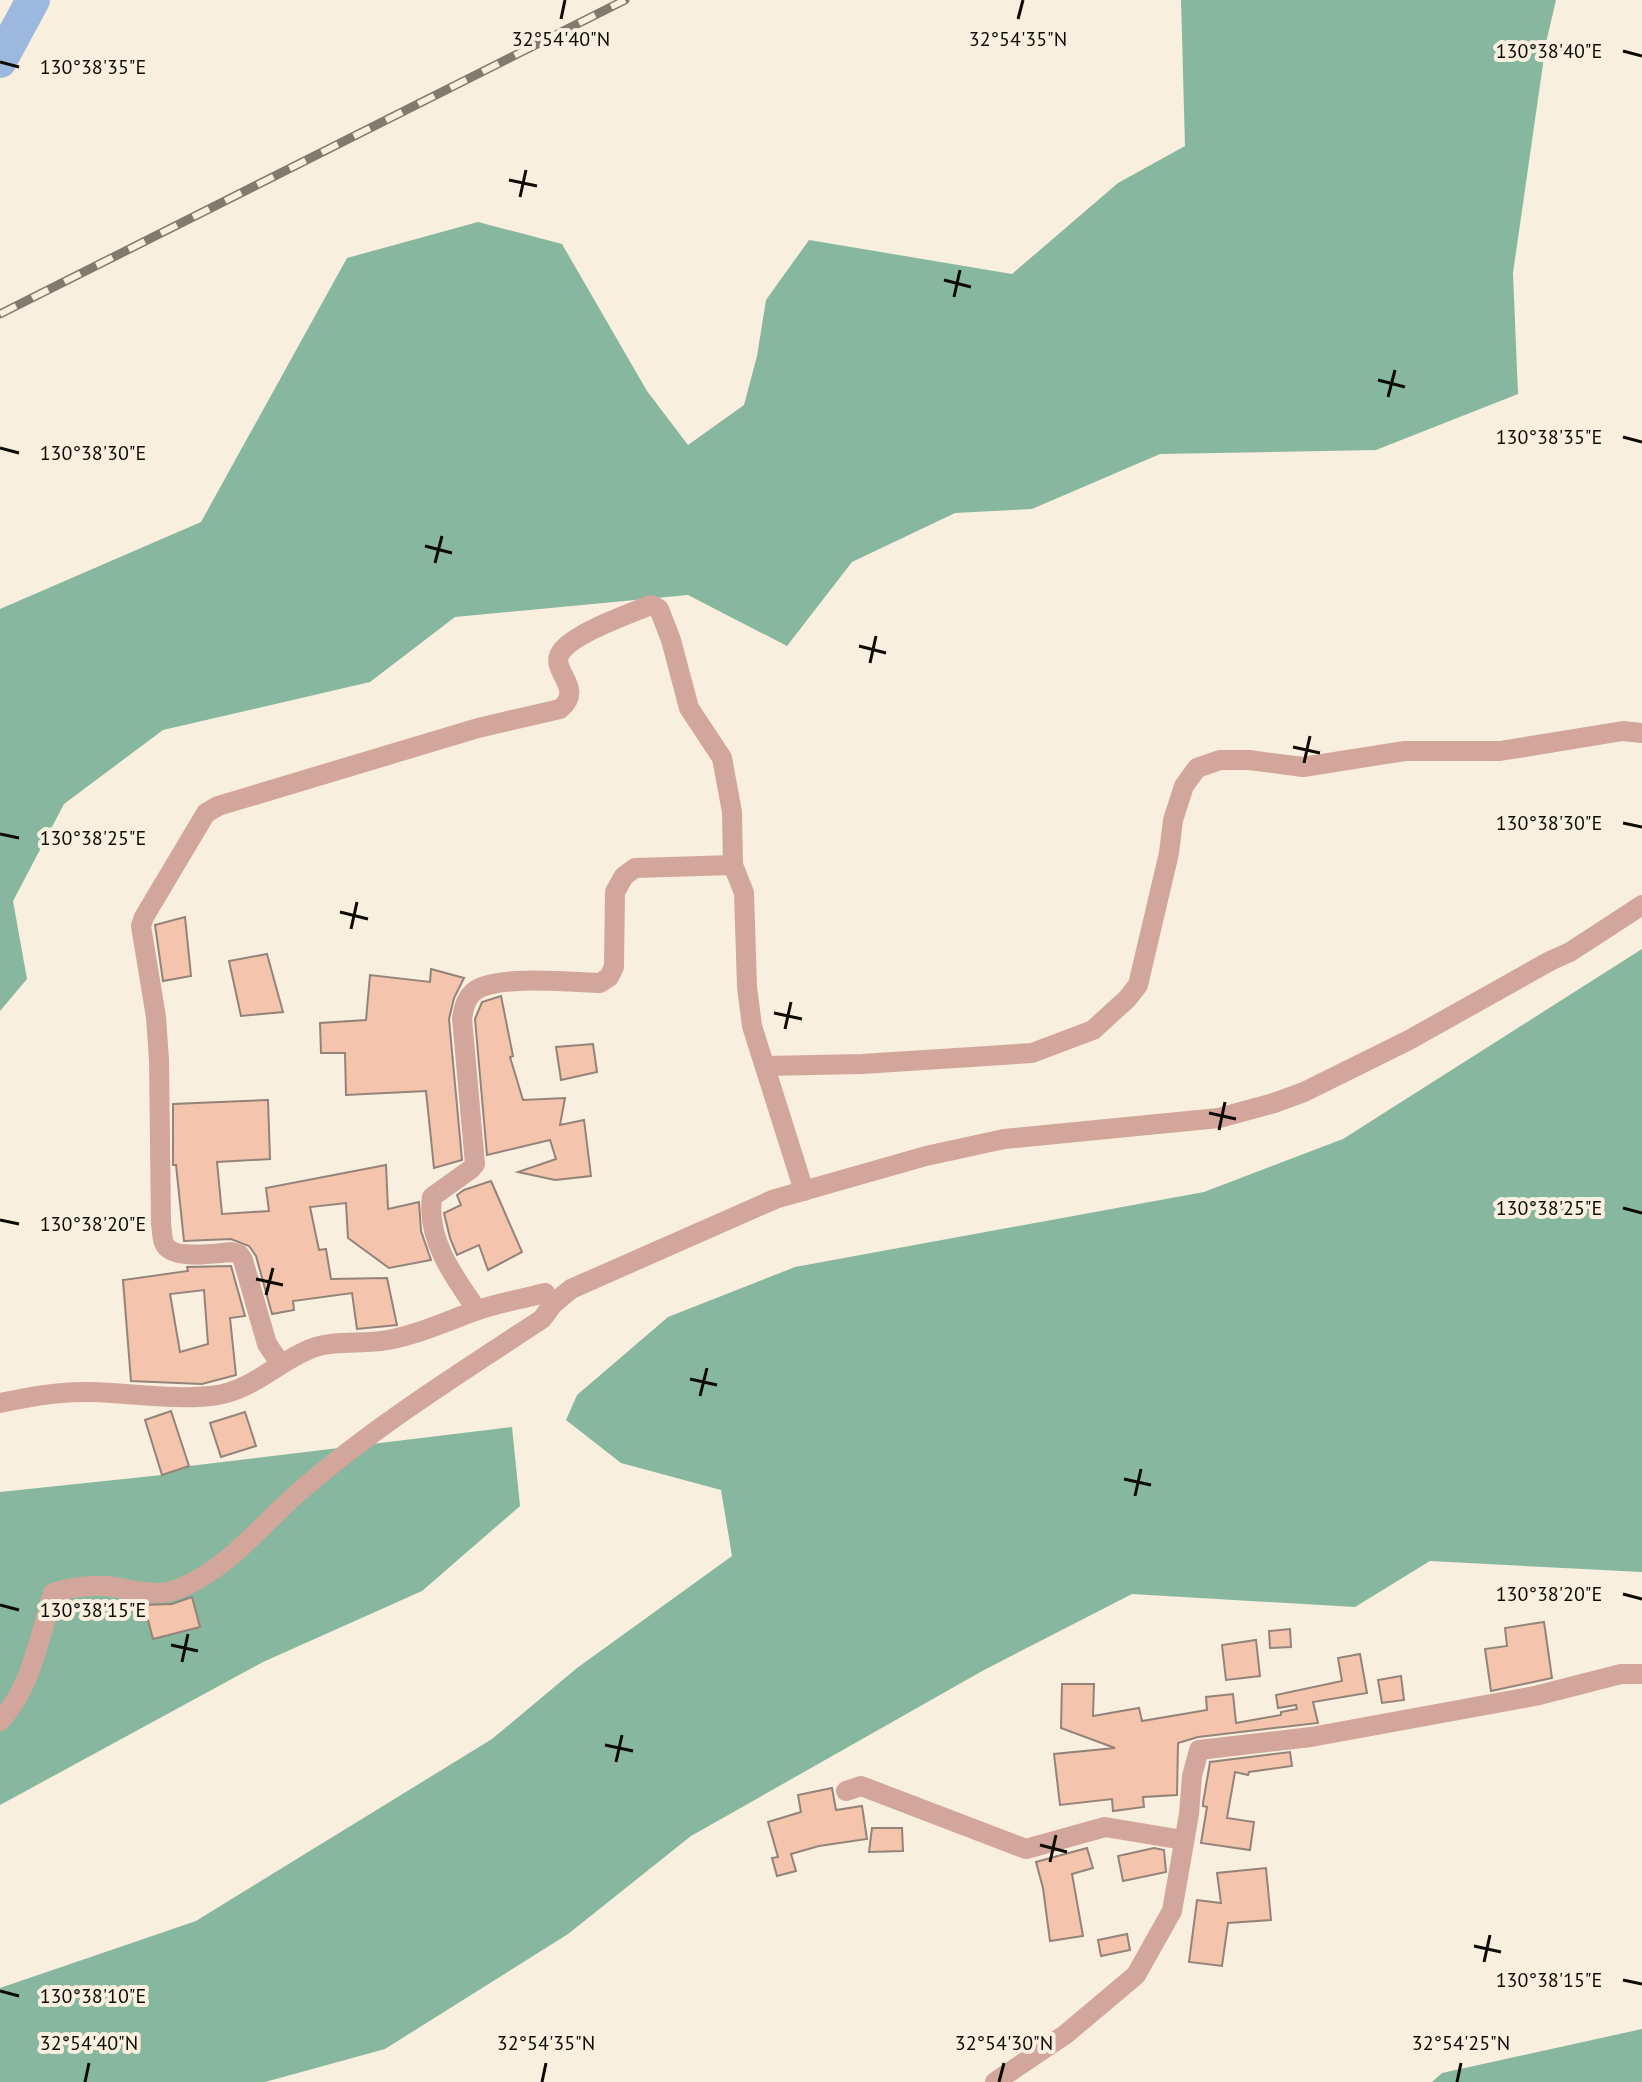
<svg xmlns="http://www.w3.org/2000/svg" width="1642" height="2082" viewBox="0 0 1642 2082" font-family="'PT Sans',sans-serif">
<rect width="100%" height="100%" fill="#f8efde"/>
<g fill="#87b79e">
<path d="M 1181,0 L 1556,0 L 1546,43 L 1513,273 L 1518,394 L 1376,450 L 1160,454 L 1032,509 L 955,513 L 852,562 L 787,646 L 688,595 L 455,617 L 370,682 L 163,730 L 64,804 L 13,901 L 27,979 L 0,1011 L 0,609 L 201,522 L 347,258 L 478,222 L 562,244 L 647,391 L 688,445 L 744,405 L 757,356 L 766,300 L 809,240 L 1012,274 L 1118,183 L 1185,146 Z"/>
<path d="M 1642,949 L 1642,1572 L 1430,1561 L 1355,1607 L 1132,1594 L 984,1670 L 691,1836 L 568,1934 L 385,2049 L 265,2082 L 0,2082 L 0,1988 L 196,1921 L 492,1739 L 577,1668 L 732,1556 L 721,1490 L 621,1463 L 566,1420 L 577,1395 L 668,1317 L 795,1267 L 1204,1192 L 1343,1139 Z"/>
<path d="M 512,1427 L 520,1506 L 422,1591 L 263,1662 L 0,1805 L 0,1492 L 162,1475 L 189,1466 Z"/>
<path d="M 1642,2029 L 1642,2082 L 1432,2082 L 1442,2073 Z"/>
</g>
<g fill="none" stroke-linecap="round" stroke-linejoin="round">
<path stroke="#9cb8df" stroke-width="34" d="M 0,61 L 33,0"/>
</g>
<g fill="#f4c5ac" stroke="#94837a" stroke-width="2" fill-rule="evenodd">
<path d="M 185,917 L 191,976 L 163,981 L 155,925 Z"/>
<path d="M 267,954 L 283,1012 L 241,1016 L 229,961 Z"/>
<path d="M 431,969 L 464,978 L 454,998 L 449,1019 L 462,1160 L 434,1168 L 426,1091 L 346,1095 L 345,1053 L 321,1053 L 320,1023 L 366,1020 L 370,975 L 430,982 Z"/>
<path d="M 501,996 L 513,1056 L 510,1057 L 523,1100 L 565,1098 L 560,1125 L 584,1120 L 591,1176 L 555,1180 L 518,1172 L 556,1159 L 550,1140 L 487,1155 L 475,1019 L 482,1002 Z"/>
<path d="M 593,1044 L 597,1072 L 561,1080 L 556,1047 Z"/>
<path d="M 268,1100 L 270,1159 L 217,1162 L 222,1214 L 269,1211 L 266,1188 L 386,1165 L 388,1209 L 419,1202 L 421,1231 L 431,1260 L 389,1268 L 348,1238 L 346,1203 L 310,1207 L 319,1250 L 326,1249 L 331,1279 L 387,1278 L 397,1325 L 357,1329 L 352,1293 L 293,1301 L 294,1310 L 272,1314 L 256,1256 L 249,1246 L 231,1239 L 184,1241 L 176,1165 L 173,1165 L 173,1104 Z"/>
<path d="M 491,1181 L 522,1252 L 488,1270 L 479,1245 L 457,1255 L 450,1238 L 444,1213 L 461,1205 L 457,1195 L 464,1190 Z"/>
<path d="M 231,1266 L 245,1316 L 230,1318 L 236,1375 L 202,1384 L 131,1381 L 123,1280 L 188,1271 L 187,1267 ZM 204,1290 L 208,1344 L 180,1352 L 170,1294 Z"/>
<path d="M 171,1411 L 189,1466 L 162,1475 L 145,1420 Z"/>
<path d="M 245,1412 L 256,1446 L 221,1457 L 210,1423 Z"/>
<path d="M 192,1597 L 200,1627 L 153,1639 L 144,1605 L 172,1604 Z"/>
<path d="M 1544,1622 L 1552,1678 L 1491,1691 L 1485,1649 L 1507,1646 L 1505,1628 Z"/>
<path d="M 1290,1629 L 1291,1647 L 1270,1648 L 1269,1631 Z"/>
<path d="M 1256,1640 L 1260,1676 L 1226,1680 L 1222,1645 Z"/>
<path d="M 1360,1654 L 1367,1693 L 1313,1702 L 1318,1723 L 1198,1737 L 1178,1743 L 1177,1795 L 1143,1797 L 1144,1807 L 1113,1811 L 1112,1799 L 1060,1805 L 1054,1754 L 1115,1748 L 1061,1728 L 1062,1684 L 1094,1684 L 1093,1716 L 1139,1708 L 1142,1721 L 1207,1710 L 1206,1697 L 1233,1694 L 1236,1723 L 1281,1715 L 1281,1712 L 1297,1709 L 1296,1705 L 1278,1708 L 1276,1695 L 1342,1681 L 1338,1658 Z"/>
<path d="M 1401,1676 L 1404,1700 L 1382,1703 L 1378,1680 Z"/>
<path d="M 1290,1752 L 1292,1766 L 1249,1772 L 1248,1775 L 1235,1772 L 1227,1818 L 1254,1822 L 1250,1850 L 1201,1843 L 1207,1807 L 1203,1806 L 1203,1803 L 1210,1762 Z"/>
<path d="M 832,1788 L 836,1810 L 862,1806 L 867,1839 L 819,1846 L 791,1854 L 796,1871 L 777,1876 L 772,1858 L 778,1857 L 768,1822 L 801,1812 L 798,1795 Z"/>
<path d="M 872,1828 L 902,1828 L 903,1851 L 869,1852 Z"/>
<path d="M 1087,1848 L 1093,1868 L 1072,1874 L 1083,1936 L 1050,1941 L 1043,1888 L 1036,1862 Z"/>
<path d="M 1154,1848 L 1164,1850 L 1166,1872 L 1123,1881 L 1118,1856 Z"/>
<path d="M 1266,1868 L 1271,1920 L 1228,1923 L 1222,1966 L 1189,1962 L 1197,1900 L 1221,1903 L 1217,1873 Z"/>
<path d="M 1127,1934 L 1130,1950 L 1101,1956 L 1098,1940 Z"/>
</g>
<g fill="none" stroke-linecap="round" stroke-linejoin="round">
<g stroke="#d3a69b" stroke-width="20">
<path d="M 765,1066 L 862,1064 L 1032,1053 L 1093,1030 L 1127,999 L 1138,985 L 1169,853 L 1173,820 L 1184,786 L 1197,768 L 1220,760 L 1249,760 L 1303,767 L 1405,751 L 1500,751 L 1623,731 L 1642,733"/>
<path d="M 477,1310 C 454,1277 426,1239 432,1197 L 471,1169 L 475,1164 L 462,1018 C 464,1007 466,997 476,990 C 499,975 571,982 600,983 L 609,977 L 614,967 L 615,892 L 624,876 L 635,868 L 733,865"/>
<path d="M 280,1363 L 267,1344 L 243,1260 L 239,1254 L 232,1252 C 216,1253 171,1261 164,1243 C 162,1238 162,1230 161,1224 L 159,1060 L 156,1017 L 141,926 L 144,917 L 206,813 L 218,806 L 478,728 L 560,709 C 586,688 548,670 561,652 C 574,633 629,614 651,605 L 659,609 L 671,640 L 689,708 L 722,758 L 732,812 L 733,865 L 744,893 L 747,987 L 752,1026 L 804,1191"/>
<path d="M 0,1403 C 30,1397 60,1391 90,1392 C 132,1393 177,1401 218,1395 C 253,1389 278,1362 310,1349 C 335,1339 363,1345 388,1340 C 419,1334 445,1322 475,1311 C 497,1303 522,1299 545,1293 L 553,1304"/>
<path d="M 0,1721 C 31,1689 40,1635 53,1593 C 71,1587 87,1585 107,1586 C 129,1589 157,1598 178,1589 C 228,1569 261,1525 300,1491 C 375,1426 460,1373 542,1319 L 553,1304 L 571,1289 L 775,1199 L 926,1156 L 1004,1139 L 1219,1118 L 1274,1103 L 1304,1092 L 1409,1040 L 1550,961 L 1570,952 L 1642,905"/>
<path d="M 846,1791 L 861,1786 L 1026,1849 L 1105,1827 L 1183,1840"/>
<path d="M 995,2082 L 1066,2034 L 1136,1975 L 1172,1911 L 1189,1814 L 1192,1776 L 1199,1750 L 1311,1737 L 1535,1696 L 1621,1674 L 1642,1674"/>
</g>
<defs>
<path id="rail" d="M 0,314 L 625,0"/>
</defs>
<use href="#rail" stroke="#807a6f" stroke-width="9"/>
<use href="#rail" stroke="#f8efde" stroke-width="6" stroke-dasharray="18" stroke-linecap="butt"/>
</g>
<path fill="none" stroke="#0e0b06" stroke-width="3" d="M 561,19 L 565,0M 1018,19 L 1023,0M 1623,51 L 1642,56M 0,62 L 19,67M 509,180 L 537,186M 520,197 L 526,170M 944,280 L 971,287M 954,297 L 960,270M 1378,380 L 1405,387M 1388,397 L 1395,370M 1623,437 L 1642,442M 0,448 L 19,453M 425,546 L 452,553M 435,563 L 442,536M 859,646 L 886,653M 870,663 L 876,636M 1293,747 L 1320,753M 1304,763 L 1310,736M 1623,823 L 1642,827M 0,834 L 19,838M 340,912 L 368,919M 351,929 L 357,902M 774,1013 L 802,1019M 785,1029 L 791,1002M 1209,1113 L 1236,1119M 1219,1130 L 1225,1102M 1623,1208 L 1642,1213M 0,1220 L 19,1224M 256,1279 L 283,1285M 266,1295 L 273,1268M 690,1379 L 717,1385M 700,1396 L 707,1368M 1124,1479 L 1151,1485M 1135,1496 L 1141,1469M 1623,1594 L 1642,1599M 0,1605 L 19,1610M 171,1645 L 198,1651M 182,1662 L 188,1634M 605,1745 L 633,1751M 616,1762 L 622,1735M 1040,1845 L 1067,1852M 1050,1862 L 1056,1835M 1474,1946 L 1501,1952M 1484,1962 L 1490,1935M 1623,1980 L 1642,1984M 0,1991 L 19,1996M 85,2082 L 89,2063M 542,2082 L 546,2063M 999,2082 L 1004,2063M 1457,2082 L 1461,2063"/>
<g font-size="20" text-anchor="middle" fill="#0e0b06" stroke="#f8efde" stroke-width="8" stroke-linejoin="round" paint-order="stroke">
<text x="561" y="46">32°54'40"N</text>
<text x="1018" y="46">32°54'35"N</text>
<text x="1549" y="58">130°38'40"E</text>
<text x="93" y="74">130°38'35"E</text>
<text x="1549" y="444">130°38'35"E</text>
<text x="93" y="460">130°38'30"E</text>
<text x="1549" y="830">130°38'30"E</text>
<text x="93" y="845">130°38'25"E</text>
<text x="1549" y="1215">130°38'25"E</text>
<text x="93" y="1231">130°38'20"E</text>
<text x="1549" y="1601">130°38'20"E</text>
<text x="93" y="1617">130°38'15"E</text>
<text x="1549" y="1987">130°38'15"E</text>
<text x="93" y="2003">130°38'10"E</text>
<text x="89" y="2050">32°54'40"N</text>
<text x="546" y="2050">32°54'35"N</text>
<text x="1004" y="2050">32°54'30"N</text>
<text x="1461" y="2050">32°54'25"N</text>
</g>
</svg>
